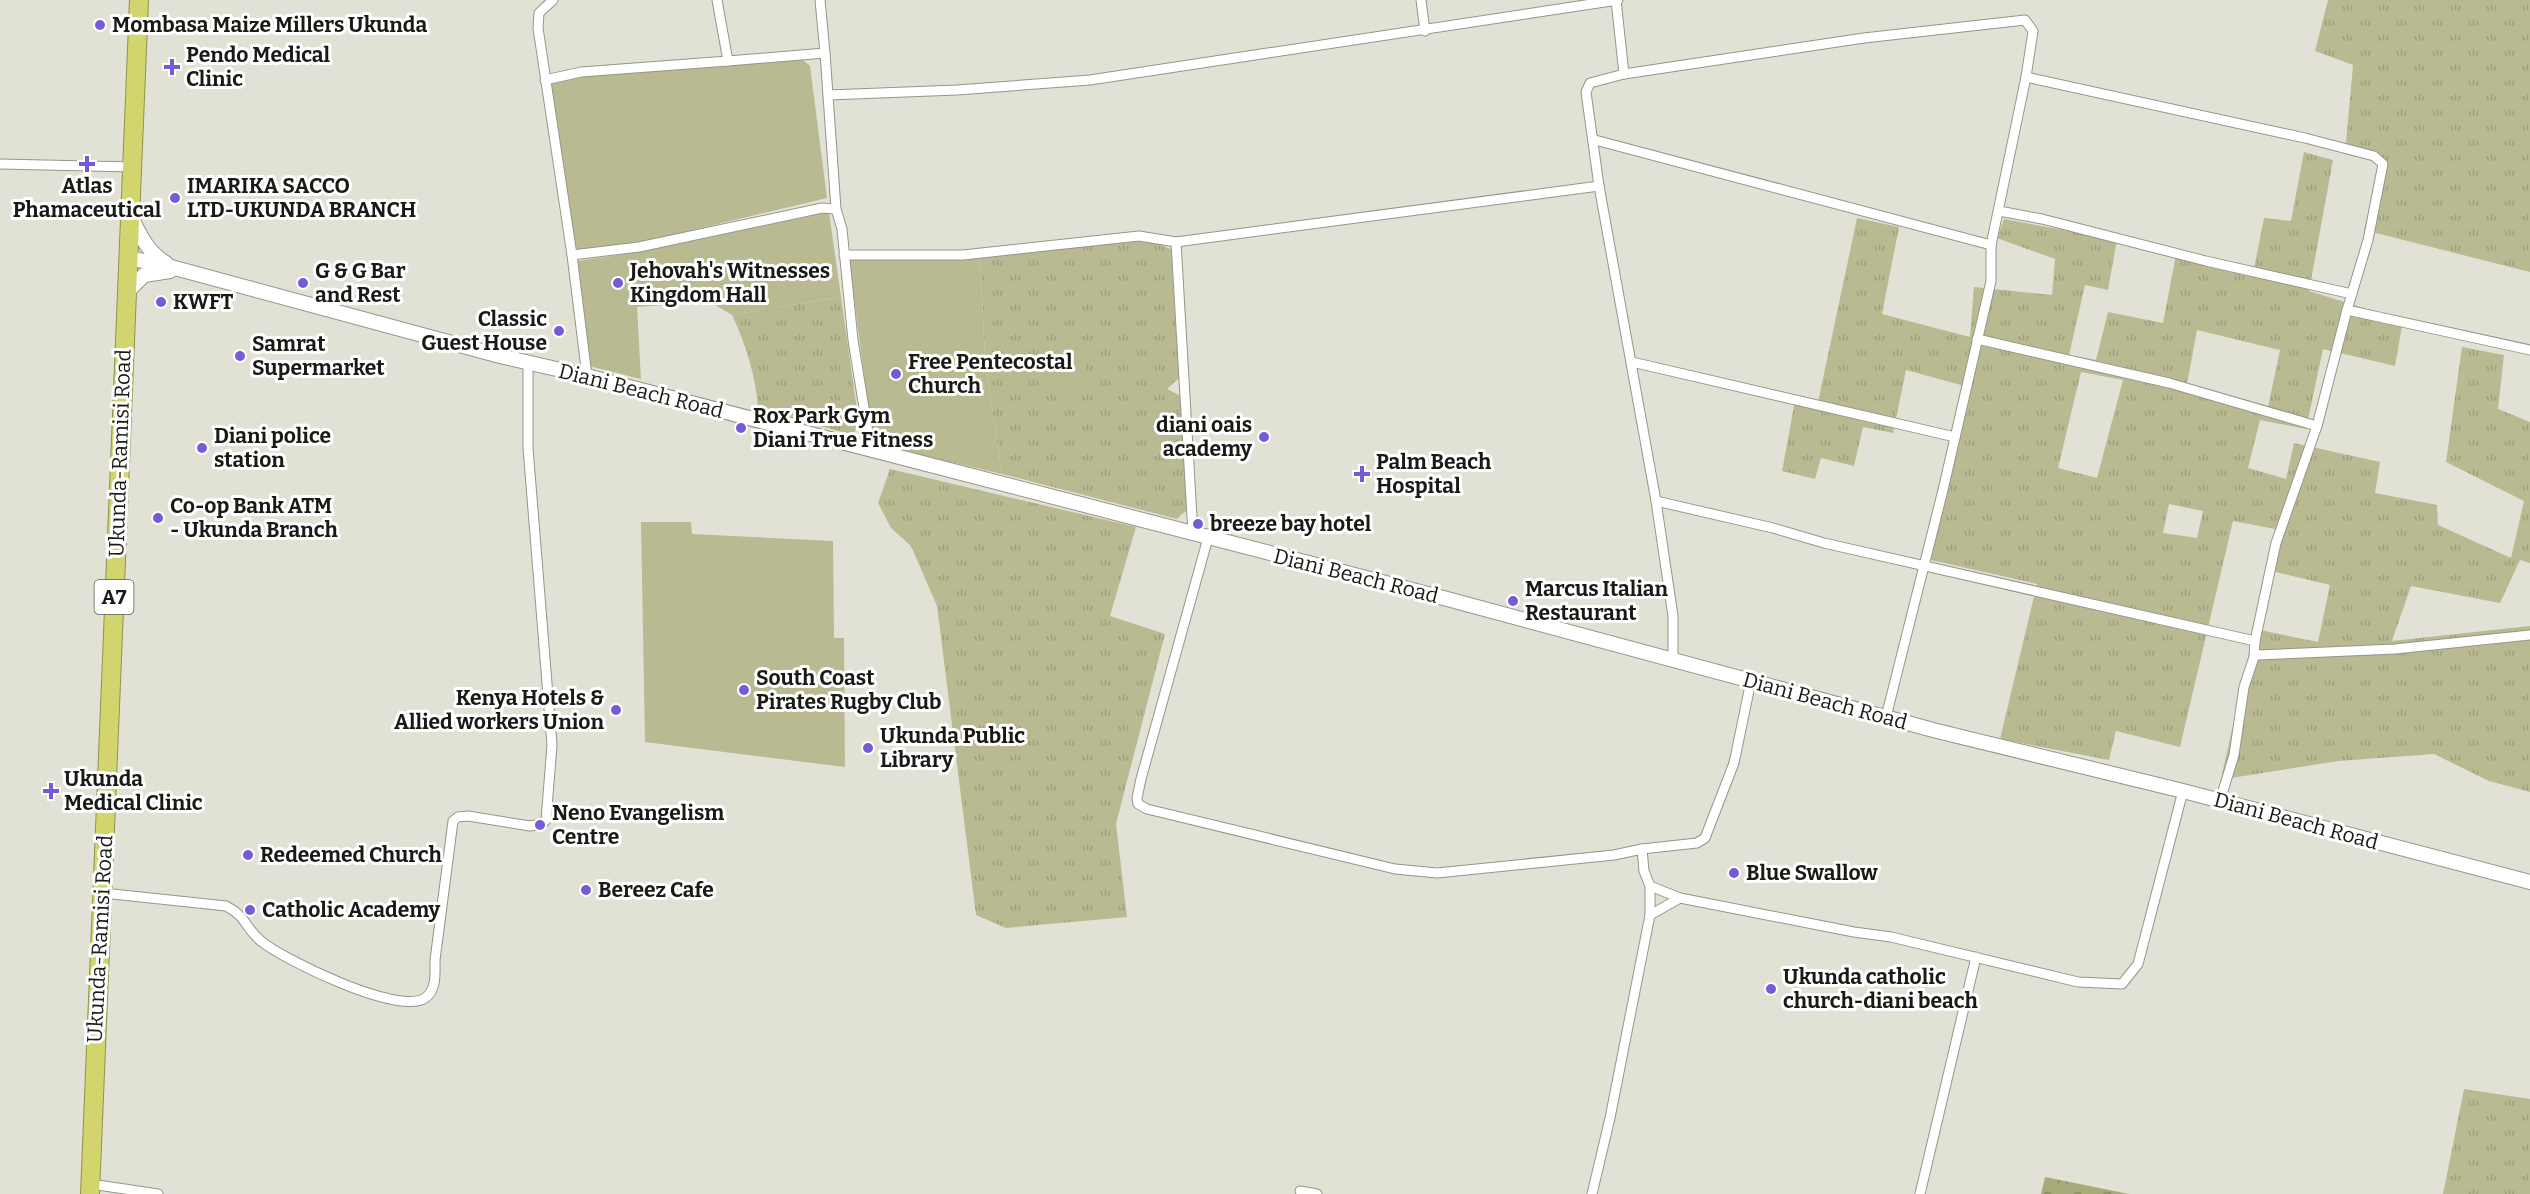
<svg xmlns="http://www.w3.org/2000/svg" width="2530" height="1194" viewBox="0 0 2530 1194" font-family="Bitter,serif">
<defs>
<pattern id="grass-tufts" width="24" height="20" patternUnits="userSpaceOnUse" patternTransform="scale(1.5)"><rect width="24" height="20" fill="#b9ba91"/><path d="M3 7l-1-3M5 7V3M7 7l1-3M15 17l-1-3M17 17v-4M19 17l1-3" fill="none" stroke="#9e9f7c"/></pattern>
<pattern id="forest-crowns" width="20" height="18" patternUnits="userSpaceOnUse" patternTransform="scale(1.5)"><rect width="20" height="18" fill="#a8aa79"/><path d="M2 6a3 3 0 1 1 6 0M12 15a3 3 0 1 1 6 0" fill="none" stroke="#888a62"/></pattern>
</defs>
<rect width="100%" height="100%" fill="#e1e2d5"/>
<g fill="url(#grass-tufts)" fill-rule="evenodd">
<path d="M 2328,0 L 2530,0 L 2530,272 L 2364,230 L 2381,162 L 2345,154 L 2353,65 L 2315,51 Z"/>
<path d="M 2304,152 L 2333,160 L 2309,291 L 2403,320 L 2395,366 L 2323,349 L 2306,429 L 2260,420 L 2248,468 L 2286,479 L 2294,443 L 2380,462 L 2375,493 L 2437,505 L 2438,525 L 2511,558 L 2524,501 L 2446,462 L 2462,347 L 2504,355 L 2498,409 L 2530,422 L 2530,563 L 2520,560 L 2500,603 L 2411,586 L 2392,641 L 2530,626 L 2530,792 L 2489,781 L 2434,754 L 2338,761 L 2231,778 L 2222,774 L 2255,629 L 2318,642 L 2330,585 L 2267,570 L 2275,529 L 2233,521 L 2180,747 L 2116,731 L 2109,760 L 2000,739 L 2037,584 L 1931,560 L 1972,388 L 1906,370 L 1893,433 L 1863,427 L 1854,466 L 1821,458 L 1815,479 L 1782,471 L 1795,401 L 1817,407 L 1857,218 L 1899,227 L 1882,314 L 1970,337 L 1974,287 L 2052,295 L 2055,259 L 1997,238 L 2004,219 L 2117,240 L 2108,290 L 2085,285 L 2069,355 L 2096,360 L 2108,312 L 2163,323 L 2176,255 L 2253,274 L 2264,218 L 2291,221 ZM 2197,330 L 2280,350 L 2268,407 L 2187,384 ZM 2081,372 L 2123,380 L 2097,478 L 2058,468 ZM 2169,504 L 2203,511 L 2197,538 L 2163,533 Z"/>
<path d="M 1142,238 L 1171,249 L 1179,378 L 1167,389 L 1181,396 L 1188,509 L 1177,519 L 1002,474 L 985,359 L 980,255 Z"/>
<path d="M 841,297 L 859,424 L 853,435 L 758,409 C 756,376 746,345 732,315 Z"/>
<path d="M 890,469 L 1136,527 L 1110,616 L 1165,634 L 1116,824 L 1127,917 L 1006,928 L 976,915 L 937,606 L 911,546 L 891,528 L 878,503 Z"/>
<path d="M 2464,1089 L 2530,1099 L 2530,1194 L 2443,1194 Z"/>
</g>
<path fill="url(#forest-crowns)" d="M 2045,1177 L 2129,1194 L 2041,1194 Z"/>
<g fill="#b9ba91">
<path d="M 803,60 L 810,66 L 827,198 L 638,243 L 575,250 L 551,83 L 581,76 Z"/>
<path d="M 829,212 L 841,297 L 732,315 L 710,302 L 637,307 L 641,379 L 585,365 L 577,261 L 633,253 Z"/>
<path d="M 980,255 L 985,359 L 1002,474 L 873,444 L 849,259 L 965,260 Z"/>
<path d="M 1081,340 L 1087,386 L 1051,391 L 1045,346 Z"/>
<path d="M 641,522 L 691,522 L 692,534 L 833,541 L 834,638 L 844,638 L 845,767 L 645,742 Z"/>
</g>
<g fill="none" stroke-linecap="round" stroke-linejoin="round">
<defs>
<g id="street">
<path d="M 553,0 L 539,13 L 538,28 L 572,255 L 587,376"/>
<path d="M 717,0 L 728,61 L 825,53 L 836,209 L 842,229 L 853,340 L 871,451"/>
<path d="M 820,0 L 825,53"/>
<path d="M 1421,0 L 1425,31"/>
<path d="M 1616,0 L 1624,74 L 1590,83 L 1586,92 L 1599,186 L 1656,501 L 1673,616 L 1673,659"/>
<path d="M 1624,74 L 1864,38 L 2025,20 L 2033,31 L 2026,77 L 1991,245 L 1991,281 L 1943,490 L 1886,717"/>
<path d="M 2026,77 L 2305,138 L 2374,156 L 2383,164 L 2368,240 L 2347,310 L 2317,426 L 2276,543 L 2255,641 L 2254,657"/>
<path d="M 545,80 L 581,72 L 728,61"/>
<path d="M 828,95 L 957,90 L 1090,80 L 1618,0"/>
<path d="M 1595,140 L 1991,245"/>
<path d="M 0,164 L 133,167"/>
<path d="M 1999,211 L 2042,219 L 2206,261 L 2352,294"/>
<path d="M 1176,242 L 1599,186"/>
<path d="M 572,255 L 639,247 L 822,208 L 836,209"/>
<path d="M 844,255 L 963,255 L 1139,236 L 1176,242 L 1193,534"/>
<path d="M 2347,310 L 2530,350"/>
<path d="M 1977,339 L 2169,383 L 2317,426"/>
<path d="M 1632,362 L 1955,437"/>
<path d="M 1656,501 L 1773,528 L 1824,543 L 2255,641"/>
<path d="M 1208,538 L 1141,779 L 1137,798 L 1138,804 L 1147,809 L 1395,869 L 1437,873 L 1614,855 L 1642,849 L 1644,871 L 1650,886 L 1650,915"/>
<path d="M 2220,801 L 2234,755 L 2244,687 L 2254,657 L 2257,655 L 2395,649 L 2530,635"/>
<path d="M 1642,849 L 1697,843 L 1705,838 L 1734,763 L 1751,681"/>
<path d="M 1650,886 L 1680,898"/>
<path d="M 103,893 L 226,906 C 246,916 246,929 261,941 C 284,960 399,1016 425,998 C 437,990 435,972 435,960 L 453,821 L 458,817 L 468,816 L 530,826 L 542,824 L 546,820 L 552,745 L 528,448 L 528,363"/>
<path d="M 91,1184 L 158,1194"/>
<path d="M 1300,1191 L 1317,1194"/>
<path d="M 1592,1194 L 1610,1118 L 1650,915 L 1680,898 L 1854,932 L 1891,937 L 2078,982 L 2122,984 L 2138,964 L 2183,791"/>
<path d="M 1920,1194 L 1976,957"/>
</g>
<g id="secondary">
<path d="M 131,217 C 140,235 148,253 166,263"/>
<path d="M 128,258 L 160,264 L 500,356 L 587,376 L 1451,600 L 1937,731 L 2183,791 L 2530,882"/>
<path d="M 126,293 L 144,275 L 170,271"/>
</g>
<path id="highway" d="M 90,1194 L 139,0"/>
</defs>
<use href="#street" stroke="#959689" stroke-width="11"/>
<use href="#secondary" stroke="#959689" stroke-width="16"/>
<use href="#highway" stroke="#91934e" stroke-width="20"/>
<use href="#street" stroke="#fff" stroke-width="9"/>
<use href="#secondary" stroke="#fff" stroke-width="14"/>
<use href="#highway" stroke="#d2d46d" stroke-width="18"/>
</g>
<g fill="#775bd6" stroke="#fff" stroke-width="2">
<circle cx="100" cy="25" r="6"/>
<path d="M169 58h6v6h6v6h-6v6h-6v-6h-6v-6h6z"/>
<path d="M84 155h6v6h6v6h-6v6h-6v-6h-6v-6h6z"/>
<circle cx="175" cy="198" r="6"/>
<circle cx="303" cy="283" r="6"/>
<circle cx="618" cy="283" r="6"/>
<circle cx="161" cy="302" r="6"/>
<circle cx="559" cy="331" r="6"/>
<circle cx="240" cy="356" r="6"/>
<circle cx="896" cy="374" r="6"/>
<circle cx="741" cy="428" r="6"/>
<circle cx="1264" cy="437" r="6"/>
<circle cx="202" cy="448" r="6"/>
<path d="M1359 465h6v6h6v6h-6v6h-6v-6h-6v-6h6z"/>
<circle cx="158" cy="518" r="6"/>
<circle cx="1198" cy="524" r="6"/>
<circle cx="1513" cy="601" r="6"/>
<circle cx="744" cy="690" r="6"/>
<circle cx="616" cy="710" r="6"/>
<circle cx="868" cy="748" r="6"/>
<path d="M48 782h6v6h6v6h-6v6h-6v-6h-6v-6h6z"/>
<circle cx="540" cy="825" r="6"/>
<circle cx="248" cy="855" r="6"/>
<circle cx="1734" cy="873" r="6"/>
<circle cx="586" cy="890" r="6"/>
<circle cx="250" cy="910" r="6"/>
<circle cx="1771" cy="989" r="6"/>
</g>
<g text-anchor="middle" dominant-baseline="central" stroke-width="6" stroke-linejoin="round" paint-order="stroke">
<rect fill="#fff" stroke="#5e5e5b" stroke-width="1.5" x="94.5" y="580" width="39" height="34" rx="4.5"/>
<g font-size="20" font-weight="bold" fill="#191915">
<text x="114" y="597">A7</text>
</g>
<g font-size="21" font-weight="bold" fill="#191915" stroke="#fff" text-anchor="start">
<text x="112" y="25">Mombasa Maize Millers Ukunda</text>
<text x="186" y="55">Pendo Medical<tspan x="186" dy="24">Clinic</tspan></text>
<text x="87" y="186" text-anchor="middle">Atlas<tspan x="87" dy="24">Phamaceutical</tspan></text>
<text x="187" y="186">IMARIKA SACCO<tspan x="187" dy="24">LTD-UKUNDA BRANCH</tspan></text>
<text x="315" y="271">G &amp; G Bar<tspan x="315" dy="24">and Rest</tspan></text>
<text x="630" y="271">Jehovah's Witnesses<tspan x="630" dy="24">Kingdom Hall</tspan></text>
<text x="173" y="302">KWFT</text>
<text x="547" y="319" text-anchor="end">Classic<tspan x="547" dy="24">Guest House</tspan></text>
<text x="252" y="344">Samrat<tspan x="252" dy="24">Supermarket</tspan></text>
<text x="908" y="362">Free Pentecostal<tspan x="908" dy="24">Church</tspan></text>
<text x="753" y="416">Rox Park Gym<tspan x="753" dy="24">Diani True Fitness</tspan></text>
<text x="1252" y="425" text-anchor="end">diani oais<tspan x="1252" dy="24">academy</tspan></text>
<text x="214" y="436">Diani police<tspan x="214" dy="24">station</tspan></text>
<text x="1376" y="462">Palm Beach<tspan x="1376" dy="24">Hospital</tspan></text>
<text x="170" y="506">Co-op Bank ATM<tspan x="170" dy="24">- Ukunda Branch</tspan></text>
<text x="1210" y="524">breeze bay hotel</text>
<text x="1525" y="589">Marcus Italian<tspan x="1525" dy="24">Restaurant</tspan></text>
<text x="756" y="678">South Coast<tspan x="756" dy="24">Pirates Rugby Club</tspan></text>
<text x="604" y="698" text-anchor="end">Kenya Hotels &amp;<tspan x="604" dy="24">Allied workers Union</tspan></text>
<text x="880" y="736">Ukunda Public<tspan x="880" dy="24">Library</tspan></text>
<text x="64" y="779">Ukunda<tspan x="64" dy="24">Medical Clinic</tspan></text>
<text x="552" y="813">Neno Evangelism<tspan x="552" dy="24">Centre</tspan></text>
<text x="260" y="855">Redeemed Church</text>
<text x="1746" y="873">Blue Swallow</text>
<text x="598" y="890">Bereez Cafe</text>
<text x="262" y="910">Catholic Academy</text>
<text x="1783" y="977">Ukunda catholic<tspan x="1783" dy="24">church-diani beach</tspan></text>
</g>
<g font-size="21" fill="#191915" stroke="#fff">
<text transform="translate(641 391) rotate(14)">Diani Beach Road</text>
<text transform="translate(120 453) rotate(-88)">Ukunda-Ramisi Road</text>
<text transform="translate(1356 576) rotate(14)">Diani Beach Road</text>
<text transform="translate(1825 701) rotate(15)">Diani Beach Road</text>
<text transform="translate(2296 821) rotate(15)">Diani Beach Road</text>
<text transform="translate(100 939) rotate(-87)">Ukunda-Ramisi Road</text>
</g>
</g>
</svg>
